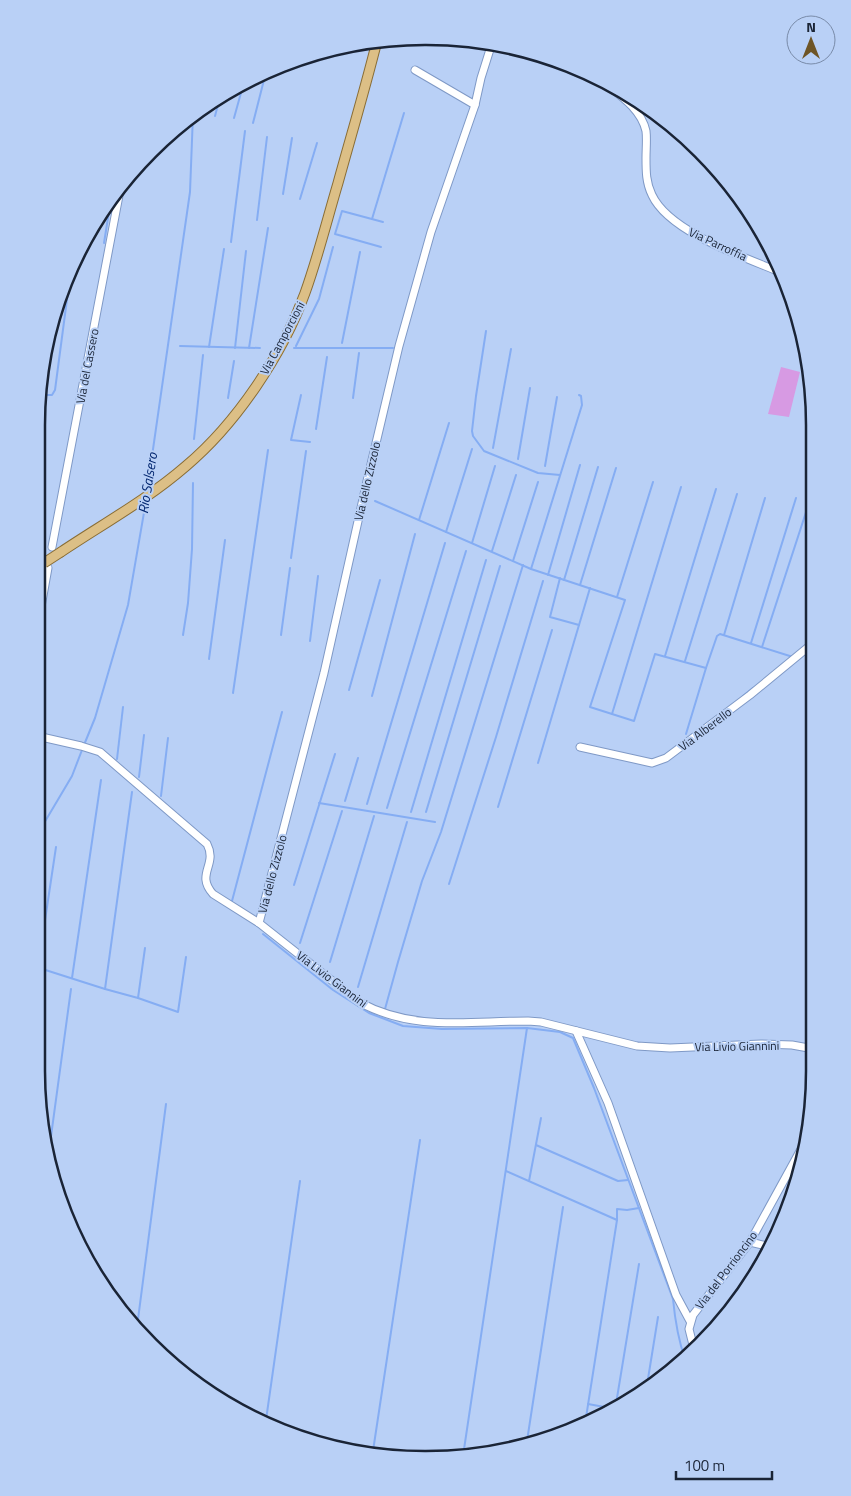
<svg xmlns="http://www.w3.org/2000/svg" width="851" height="1496" viewBox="0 0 851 1496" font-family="'Titillium Web',sans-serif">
<rect width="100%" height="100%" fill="#b9d0f6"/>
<path fill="#d79ae3" d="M 781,367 L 800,372 L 789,417 L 768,414 Z"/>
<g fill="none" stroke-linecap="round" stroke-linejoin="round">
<g stroke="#85adf3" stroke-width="2">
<path d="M 215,116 L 220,97"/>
<path d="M 234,118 L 244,82"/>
<path d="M 253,123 L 266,72"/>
<path d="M 283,194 L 292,138"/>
<path d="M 300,199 L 317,143"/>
<path d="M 372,219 L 404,113"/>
<path d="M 257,220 L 267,137"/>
<path d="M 231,242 L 245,131"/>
<path d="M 104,243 L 111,199"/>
<path d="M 381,247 L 335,234 L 342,211 L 383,222"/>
<path d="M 486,331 L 476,396 L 472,431 L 473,436 L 484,451 L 538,473 L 560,475"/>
<path d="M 342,343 L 360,252"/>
<path d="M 180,346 L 260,348"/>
<path d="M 296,346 L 319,299 L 333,247"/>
<path d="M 209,347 L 224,249"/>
<path d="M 235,348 L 246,251"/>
<path d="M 249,348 L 268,228"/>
<path d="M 294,348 L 393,348"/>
<path d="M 38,394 L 44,395 L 52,395 L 55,390 L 71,269"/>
<path d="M 301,395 L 291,440 L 310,442"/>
<path d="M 228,398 L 234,361"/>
<path d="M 353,398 L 359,353"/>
<path d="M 37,406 L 38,402"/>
<path d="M 316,429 L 327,357"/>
<path d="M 194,439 L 203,355"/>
<path d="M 493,448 L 511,349"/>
<path d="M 518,459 L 530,388"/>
<path d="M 545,466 L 557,397"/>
<path d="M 147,491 L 190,192 L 193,114"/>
<path d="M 375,501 L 531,569 L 625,600 L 590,707 L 634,721 L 655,654 L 706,668"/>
<path d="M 419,520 L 449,423"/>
<path d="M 446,532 L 472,449"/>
<path d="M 472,543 L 495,466"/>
<path d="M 492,551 L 516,475"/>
<path d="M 291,558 L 306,451"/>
<path d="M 513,561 L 538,482"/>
<path d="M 531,569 L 582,405 L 581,396 L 579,395"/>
<path d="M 548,575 L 580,465"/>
<path d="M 560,578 L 550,617 L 579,625"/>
<path d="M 564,580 L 598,467"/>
<path d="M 580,585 L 616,468"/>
<path d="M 617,597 L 653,482"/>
<path d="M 183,635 L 188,603 L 192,549 L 193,483"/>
<path d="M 281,635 L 290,568"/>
<path d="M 724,635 L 765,498"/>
<path d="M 310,641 L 318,576"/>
<path d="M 751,643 L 796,498"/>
<path d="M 808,643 L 812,626"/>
<path d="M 762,647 L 809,503"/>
<path d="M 665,656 L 716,489"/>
<path d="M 209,659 L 225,540"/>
<path d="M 685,661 L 737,494"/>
<path d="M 349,690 L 380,580"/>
<path d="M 233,693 L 268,450"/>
<path d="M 372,696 L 415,534"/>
<path d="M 743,696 L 753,688"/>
<path d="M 612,714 L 681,487"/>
<path d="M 686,734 L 706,668 L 717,636 L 720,634 L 793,657"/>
<path d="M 84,745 L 95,718 L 128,605 L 146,501"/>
<path d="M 117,759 L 123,707"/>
<path d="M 538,763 L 590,588"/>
<path d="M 37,770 L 39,742"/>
<path d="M 139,777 L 144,735"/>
<path d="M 161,796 L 168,738"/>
<path d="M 345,801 L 358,758"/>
<path d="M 319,803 L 435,822"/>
<path d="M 367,804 L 445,543"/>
<path d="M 498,807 L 552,630"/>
<path d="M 387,808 L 466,551"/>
<path d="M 411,812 L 486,560"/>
<path d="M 426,812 L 500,566"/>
<path d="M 37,835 L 72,776 L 82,750"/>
<path d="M 449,884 L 496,737 L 543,581"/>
<path d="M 294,885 L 335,754"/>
<path d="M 232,901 L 282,712"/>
<path d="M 263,934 L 333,990 L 369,1013 L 403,1026 L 442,1029 L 527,1028 L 560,1032 L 573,1038 L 594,1088 L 673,1299 C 675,1320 678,1339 685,1359"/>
<path d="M 300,943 L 342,811"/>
<path d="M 330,962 L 374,816"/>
<path d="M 36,967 L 105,989 L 138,998 L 178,1012 L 186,957"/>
<path d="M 38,967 L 56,847"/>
<path d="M 72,978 L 101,780"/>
<path d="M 358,987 L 407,822"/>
<path d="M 105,989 L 132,792"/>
<path d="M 138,998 L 145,948"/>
<path d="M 385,1009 L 398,962 L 422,881 L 441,832 L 523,565"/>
<path d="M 536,1145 L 618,1181 L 628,1180"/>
<path d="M 49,1151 L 71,989"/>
<path d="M 506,1171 L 617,1220"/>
<path d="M 529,1181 L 541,1118"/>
<path d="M 137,1327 L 166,1104"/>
<path d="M 679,1365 L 679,1364"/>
<path d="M 647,1385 L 658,1317"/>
<path d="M 588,1404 L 610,1408"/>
<path d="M 616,1404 L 639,1264"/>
<path d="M 266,1420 L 300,1181"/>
<path d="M 585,1424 L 617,1220 L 617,1209 L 627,1210 L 639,1208"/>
<path d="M 527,1441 L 563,1207"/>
<path d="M 373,1451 L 420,1140"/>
<path d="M 463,1456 L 527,1028"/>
</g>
<defs>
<g id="minor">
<path d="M 545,56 L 558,60"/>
<path d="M 415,70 L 475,105"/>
<path d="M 601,80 C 618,94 641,108 646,131 C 647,139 646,149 646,158 C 646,171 646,183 652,195 C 669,232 744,257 780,272"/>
<path d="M 52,547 L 121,185"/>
<path d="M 37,629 L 48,568"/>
<path d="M 37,736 L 81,746 L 100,752 L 207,844 C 218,865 195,874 213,894 L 259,923 L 359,1002 C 414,1032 468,1021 528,1021 L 541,1022 L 637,1046 L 670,1048 L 761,1044 L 792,1045 L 814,1049"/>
<path d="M 580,747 L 652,763 L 666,758 L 750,695 L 812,644"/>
<path d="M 259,923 L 324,673 L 367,481 L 399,346 L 431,232 L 475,105 L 481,78 L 492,43"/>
<path d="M 576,1031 L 608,1103 L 676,1295 L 690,1321"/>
<path d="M 750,1242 L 771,1247"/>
<path d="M 694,1349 L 689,1329 L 693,1315 L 750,1242 L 805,1142"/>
</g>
<path id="major" d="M 61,552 C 103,524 148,499 186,466 C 236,424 283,354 305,293 C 318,257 327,220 338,183 C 351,136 365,89 377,41"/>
</defs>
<use href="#minor" stroke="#7f99c6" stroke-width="9"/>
<use href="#major" stroke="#896d35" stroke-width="11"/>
<use href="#minor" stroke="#fff" stroke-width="7"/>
<use href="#major" stroke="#dcbf86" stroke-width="9"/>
<defs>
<path id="major-bridge" d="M 44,563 L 61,552"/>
</defs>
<use href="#major-bridge" stroke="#896d35" stroke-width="11" stroke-linecap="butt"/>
<use href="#major-bridge" stroke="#dcbf86" stroke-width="9"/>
</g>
<g text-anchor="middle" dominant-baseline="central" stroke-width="4" stroke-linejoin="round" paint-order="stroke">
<g font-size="12" fill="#1a2436" stroke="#b9d0f6">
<text transform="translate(718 244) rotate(25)">Via Parroffia</text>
<text transform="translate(282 338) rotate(-62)">Via Camporcioni</text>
<text transform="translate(87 366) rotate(-79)">Via del Cassero</text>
<text transform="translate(367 481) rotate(-77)">Via dello Zizzolo</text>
<text transform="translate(705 729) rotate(-37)">Via Alberello</text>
<text transform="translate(272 874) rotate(-75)">Via dello Zizzolo</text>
<text transform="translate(332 979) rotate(37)">Via Livio Giannini</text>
<text transform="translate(737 1046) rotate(-1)">Via Livio Giannini</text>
<text transform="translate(726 1270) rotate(-53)">Via del Porrioncino</text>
</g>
<g font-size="14" font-style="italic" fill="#00256f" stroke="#b9d0f6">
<text transform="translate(147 483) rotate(-81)">Rio Salsero</text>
</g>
</g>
<path d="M0 0H851V1496H0ZM425 45H426A380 380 0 0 1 806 425V1071A380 380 0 0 1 426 1451H425A380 380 0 0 1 45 1071V425A380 380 0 0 1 425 45Z" fill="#b9d0f6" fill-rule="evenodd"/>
<path fill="none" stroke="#1a2436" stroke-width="2.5" d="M425 45H426A380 380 0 0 1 806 425V1071A380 380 0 0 1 426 1451H425A380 380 0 0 1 45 1071V425A380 380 0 0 1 425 45Z"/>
<g transform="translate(811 40)"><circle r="24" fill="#b9d0f6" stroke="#798ba9"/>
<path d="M0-4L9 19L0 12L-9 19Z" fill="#6e5526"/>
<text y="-8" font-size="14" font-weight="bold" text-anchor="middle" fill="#1a2436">N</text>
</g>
<path d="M676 1471v8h96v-8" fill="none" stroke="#1a2436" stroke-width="2.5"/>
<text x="684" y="1471" font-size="15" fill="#1a2436" stroke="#b9d0f6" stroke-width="4" paint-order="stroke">100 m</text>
</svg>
